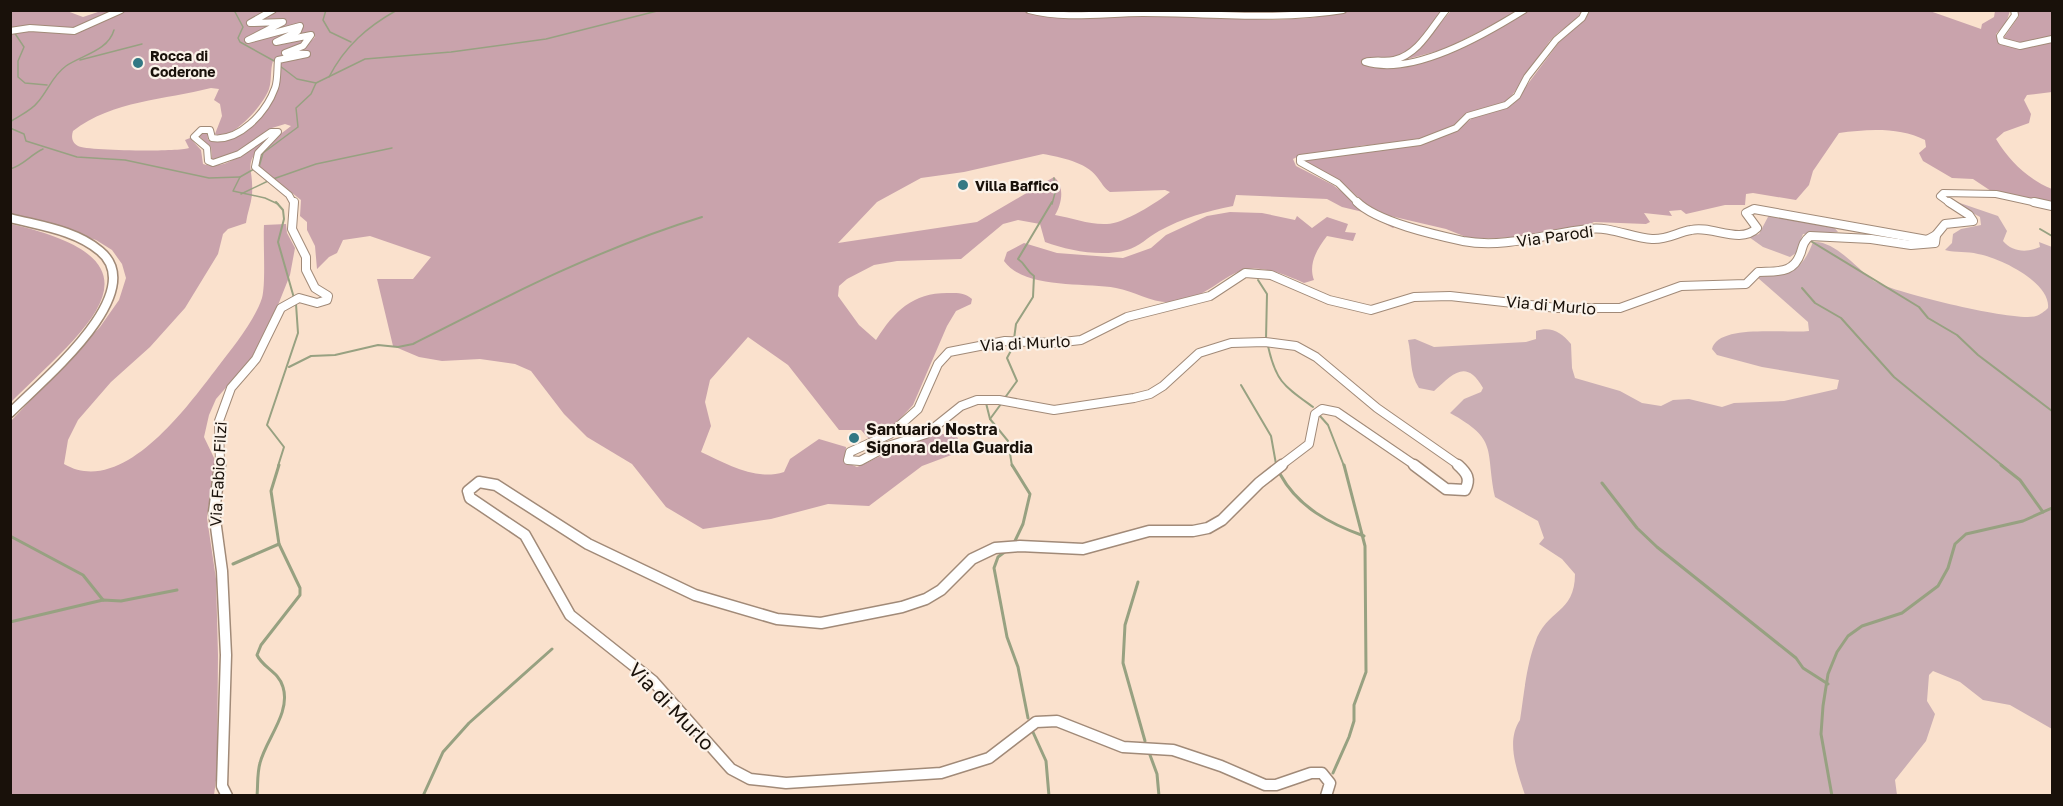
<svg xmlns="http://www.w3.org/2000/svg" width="2063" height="806" viewBox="0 0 2063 806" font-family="'Golos Text',sans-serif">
<rect width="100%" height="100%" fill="#fae1cd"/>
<g fill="#caaeb4">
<path d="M 1957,202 L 1998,216 L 2007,231 L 2003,241 C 2012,252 2027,253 2040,247 L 2039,242 L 2052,247 L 2052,729 L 2010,705 L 1983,700 L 1960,682 L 1933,671 L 1929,675 L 1927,701 L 1935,714 L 1926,741 L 1895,780 L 1897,795 L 1525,795 C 1518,773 1505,742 1520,720 C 1524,695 1526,667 1535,643 C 1546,609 1575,614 1575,574 L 1562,559 L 1539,544 L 1544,538 L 1538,521 L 1495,497 C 1485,449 1499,440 1450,413 L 1464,399 L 1481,392 L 1483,388 C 1466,358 1453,374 1434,391 L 1419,388 C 1409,373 1412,356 1408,340 L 1415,339 L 1434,347 L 1526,342 L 1536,339 L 1536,331 C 1551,326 1561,332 1571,344 L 1572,368 L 1575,378 L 1620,391 L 1642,403 L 1661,406 L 1673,400 L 1689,399 L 1722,407 L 1734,403 L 1784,401 L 1837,389 L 1839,380 L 1762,367 L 1717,355 L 1712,349 C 1718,323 1788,334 1809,331 L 1808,322 L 1758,278 C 1773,259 1794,292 1813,242 C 1835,240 1857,269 1874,281 C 1892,292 2018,323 2036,316 C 2040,315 2045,311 2048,308 C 2051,283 2001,258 1978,254 C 1967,251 1956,253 1945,250 L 1952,243 L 1953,234 L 1961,229 L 1981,225 L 1980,217 L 1956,204 Z"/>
<path d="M 1769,215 L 1832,225 L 1838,232 L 1803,234 L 1796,253 L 1790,257 L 1763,247 L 1749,237 L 1759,234 Z"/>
</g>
<g fill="#c9a3ac" fill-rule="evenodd">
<path d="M 260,10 L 262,13 L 247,25 L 275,23 L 248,36 L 245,41 L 261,40 L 291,28 L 296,28 L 272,43 L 285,44 L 307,36 L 303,44 L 281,53 L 299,54 L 273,61 C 270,70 272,80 269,89 C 264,104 232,142 215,134 L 222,116 L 220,104 L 214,100 L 219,89 L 211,88 C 165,100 113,100 73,131 C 71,137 72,143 78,146 C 86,151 182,152 189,148 L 185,140 L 190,138 L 201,150 L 203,164 C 228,172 246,148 267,139 C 241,167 254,163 252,195 C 251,204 247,214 246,223 L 228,229 L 223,234 L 218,254 L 185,308 L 150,347 L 111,382 L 78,420 L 68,440 L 64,464 C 122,498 187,407 217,368 C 233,347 254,322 262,298 C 266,284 263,242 264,225 L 286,224 L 287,233 L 295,248 L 290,275 L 278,305 L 251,359 L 216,399 L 209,415 L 204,437 L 215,460 L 207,518 L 216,579 L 218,655 L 217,773 L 214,795 L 11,795 L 10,422 L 100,327 L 119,300 L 126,278 L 122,264 L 112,250 L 96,240 L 11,214 L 11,35 L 26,30 L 69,33 L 125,11 Z"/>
<path d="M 1023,10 L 1055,17 L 1188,15 L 1274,20 L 1311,18 L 1353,11 L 1442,11 L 1418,45 L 1395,58 L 1362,61 C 1379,81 1464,48 1484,37 C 1498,30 1512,16 1527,11 C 1540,7 1568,11 1582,11 C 1575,24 1558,30 1549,42 C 1540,54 1514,97 1505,102 C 1491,110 1463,107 1457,124 L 1414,141 L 1359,146 L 1329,154 L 1301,155 L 1293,159 L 1296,166 L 1333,185 L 1367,211 L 1397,225 L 1393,228 L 1363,212 L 1342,207 L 1327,199 L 1236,195 L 1233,206 C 1207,211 1183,218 1159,231 C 1148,237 1139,247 1127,250 C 1102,257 1069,251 1045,242 L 1040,224 L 1018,220 L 1003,224 L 961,259 L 897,261 L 874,265 L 847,279 L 839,286 L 838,296 L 859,325 L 876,340 C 895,310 914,292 950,293 C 959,293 965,293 972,299 L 971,304 L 956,311 L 947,326 L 913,405 L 895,424 L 870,440 L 861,430 L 839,430 L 788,365 L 748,337 L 710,380 L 705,402 L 711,426 L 701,452 C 727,464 755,481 784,472 L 790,459 L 819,439 L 846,447 L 845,462 L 857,467 C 878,459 939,422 958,438 L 958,448 L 954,454 L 922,466 L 869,506 L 828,504 L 771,519 L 703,529 L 666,507 L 632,464 L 587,437 L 564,414 L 531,371 L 515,364 L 480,359 L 442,361 L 419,357 L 393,346 L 377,279 L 413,279 L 431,257 L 370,236 L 343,240 L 337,253 L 329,257 L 317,269 L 315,246 L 307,230 L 307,222 L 300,216 L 301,200 L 259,167 C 259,146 278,137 291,126 L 285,124 L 272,128 L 239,152 L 216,161 L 212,160 L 211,147 L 198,135 L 207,131 L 208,140 L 224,142 L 241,133 L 278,88 L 280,62 L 301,59 L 311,54 L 307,51 L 288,52 L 306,46 L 315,37 L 313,34 L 286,41 L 302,30 L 302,25 L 262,37 L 286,22 L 284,19 L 257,23 L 276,11 ZM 1043,154 C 1060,157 1086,162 1097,177 C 1102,183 1103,187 1110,192 L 1165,190 L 1170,192 C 1158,202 1123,224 1107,224 C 1090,225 1072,218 1055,215 C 1062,204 1065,186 1054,177 L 977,222 L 838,243 L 877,202 L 921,178 L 964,172 Z"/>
<path d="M 1927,10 L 1981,29 L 1982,24 L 1994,17 L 1995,11 L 2010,11 L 2006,23 L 1996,34 L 1999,41 L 2014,47 L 2052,41 L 2052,92 L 2027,95 L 2024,100 L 2031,114 L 2029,123 L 2004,132 L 1996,139 C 2010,162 2028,179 2052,189 L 2052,203 L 1991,191 L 1973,179 L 1952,178 L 1923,161 L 1919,153 L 1926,147 L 1925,140 C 1900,127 1867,129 1839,133 L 1813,171 L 1809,185 L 1796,200 L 1753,193 L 1746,194 L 1745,205 L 1725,205 L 1686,214 L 1681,210 L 1669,211 L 1672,216 L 1644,213 L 1650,222 L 1646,224 L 1594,222 L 1584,227 L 1524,237 L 1471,239 L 1446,229 L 1386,215 L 1365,204 L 1345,185 L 1304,162 L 1309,158 L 1337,156 L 1364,150 L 1423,144 L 1456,131 L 1475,116 L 1512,105 L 1560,41 L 1585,19 L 1590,11 Z"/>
<path d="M 11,11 L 67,11 L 83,17 L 101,11 L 118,11 C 103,17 85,29 68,30 C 48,31 31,24 11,29 Z"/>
<path d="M 1451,11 L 1519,11 L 1445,49 L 1389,64 C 1428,49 1426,37 1451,11 Z"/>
<path d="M 2017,11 L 2052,11 L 2052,38 L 2021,45 L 2003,39 L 2019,16 Z"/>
<path d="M 1230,212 L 1262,213 L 1295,220 L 1297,216 L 1312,228 L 1327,217 L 1348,224 L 1345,232 L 1356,233 L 1353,241 L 1327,236 C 1317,249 1308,264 1314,280 L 1304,283 C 1288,276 1265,266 1247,269 C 1221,275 1207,299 1173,302 C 1153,304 1135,291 1116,288 C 1084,282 1025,290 1004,261 L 1007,252 L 1024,243 L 1057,253 L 1123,258 L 1151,248 L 1166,235 L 1207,216 Z"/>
<path d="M 11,224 C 178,262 85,328 11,402 Z"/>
</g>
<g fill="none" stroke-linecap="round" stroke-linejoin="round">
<g stroke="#97a181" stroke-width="1.5">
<path d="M 234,10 L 243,27 L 238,38 L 240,42 L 276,62"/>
<path d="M 326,10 L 323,20 L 330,32 L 351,42"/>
<path d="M 10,26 L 24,47 L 18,61 L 18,77 L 25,83 L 47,85"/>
<path d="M 80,60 L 142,44"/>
<path d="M 280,66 L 297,79 L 316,83 L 365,59 L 451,52 L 546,39 L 661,10"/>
<path d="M 329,77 C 345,46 367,27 397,10"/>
<path d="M 10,122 C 18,116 31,111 37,103 C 48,91 52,76 66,66 C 82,55 108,51 114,30"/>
<path d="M 10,128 L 24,134 L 26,141 L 77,157 L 125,160 L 209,178 L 240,177"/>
<path d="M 259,167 L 263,153 L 298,127 L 296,108 L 311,94 L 316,83"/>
<path d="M 10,169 C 24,165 30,155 43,149"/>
<path d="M 254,169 L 240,177 L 233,191 L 265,198 L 278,204"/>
<path d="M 273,179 L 316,164 L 392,148"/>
<path d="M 241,194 L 268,181"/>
<path d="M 1052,204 L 1055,193 L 1054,178"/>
</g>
<g stroke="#97a181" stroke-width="2">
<path d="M 276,202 L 283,210 L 284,219 L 278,242 L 294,298"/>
<path d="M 2040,229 L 2052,236"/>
<path d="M 1809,240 L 1919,307 L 1928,318 L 1957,335 L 1978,355 L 2052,411"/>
<path d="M 1258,280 L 1267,294 L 1266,339"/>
<path d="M 1802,288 L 1815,303 L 1841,318 L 1894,377 L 2003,466"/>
<path d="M 1014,339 L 1016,324 L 1033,297 L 1034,276 C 1026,271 1026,264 1018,259 L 1052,202"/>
<path d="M 1268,346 C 1276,382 1284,386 1313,407"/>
<path d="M 289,367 L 311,356 L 335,355 L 378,345 L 398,347 L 413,344 C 509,295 598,249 702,217"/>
<path d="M 1241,385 L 1271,436 L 1276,464"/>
<path d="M 1004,399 L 1017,381 L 1007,358 L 1014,345"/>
<path d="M 986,403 L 990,419 L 1008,441 L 1012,466"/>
<path d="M 1320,416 L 1328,425 L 1344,466"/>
<path d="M 990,419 L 1001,404"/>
<path d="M 278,466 L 284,447 L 267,425 L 298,333 L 296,304"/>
</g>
<g stroke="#97a181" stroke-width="3">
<path d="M 1012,465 L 1030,494 L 1023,524 L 1014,543"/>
<path d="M 2001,465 L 2020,480 L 2043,512"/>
<path d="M 1280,474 C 1298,507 1330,524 1364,536"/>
<path d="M 1602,483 L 1637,528 L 1657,547 L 1796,658 L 1803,668 L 1828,684"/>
<path d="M 10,536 L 83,575 L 103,600"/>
<path d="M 1006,551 L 998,557 L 994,568 L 1007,637 L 1018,667 L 1028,718"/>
<path d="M 233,564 L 279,544"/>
<path d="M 1138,582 L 1125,625 L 1123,663 L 1145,741"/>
<path d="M 10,622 L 103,600 L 121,601 L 177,590"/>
<path d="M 1032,730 L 1046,761 L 1049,796"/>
<path d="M 1150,755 L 1157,774 L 1159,796"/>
<path d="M 1333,773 L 1349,737 L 1354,721 L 1354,705 L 1366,672 L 1365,546 L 1344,465"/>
<path d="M 257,796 C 258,785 257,773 260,763 C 266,739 291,713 283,687 C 279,672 263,668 257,655 L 261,645 L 300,595 L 300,588 L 279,544 L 271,491 L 279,465"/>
<path d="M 423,796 L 443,752 L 469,723 L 552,649"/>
<path d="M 1832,796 L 1821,734 L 1823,706 L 1828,674 L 1837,652 L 1848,636 L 1862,626 L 1902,613 L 1938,586 L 1948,568 L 1955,544 L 1966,534 L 2023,521 L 2052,508"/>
</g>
<defs>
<g id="tertiary-far2">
<path d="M 273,10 L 250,23 L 283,22 L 248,40 L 300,26 L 298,31 L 276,42 L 311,35 L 303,46 L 285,53 L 307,54 L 278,60 C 277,69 278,80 275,88 C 266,113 239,142 212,138 L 210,130 L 201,130 L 194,137 L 207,148 L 208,161 L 213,163 L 239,154 L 271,132 L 278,132 L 258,153 L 255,167 L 289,195 L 294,204"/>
<path d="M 1029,10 C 1067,20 1104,13 1143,13 C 1210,13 1276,21 1343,10"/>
<path d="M 1446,10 C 1431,28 1419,54 1394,60 C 1385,62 1375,59 1365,62 C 1412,77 1484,35 1524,10"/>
<path d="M 2014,10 L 2015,15 L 2000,36 L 2001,41 L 2020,46 L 2052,39"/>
<path d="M 10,31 L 30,28 L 74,31 L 121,10"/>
<path d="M 1359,204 L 1338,183 L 1300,162 L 1300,158 L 1420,142 L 1456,128 L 1468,116 L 1506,105 L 1517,96 L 1527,77 L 1556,40 L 1582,18 L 1586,10"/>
<path d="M 1951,204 L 1940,196 L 1943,193 L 1996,194 L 2041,204"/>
</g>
<g id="tertiary-far1">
<path d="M 1357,202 C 1377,222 1436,235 1463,241 C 1506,249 1548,233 1589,229 C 1610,226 1632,238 1652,239 C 1667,240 1678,232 1691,230 C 1712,225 1740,245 1757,228 L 1746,213 L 1754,209 L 1927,240 L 1936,235 L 1945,224 L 1973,221 L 1969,215 L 1949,202"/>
<path d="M 2034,202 L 2052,206"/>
<path d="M 220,466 L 219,421 L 231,388 L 256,359 L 281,308 L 299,298 L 317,303 L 327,300 L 328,296 L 315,288 L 306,270 L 306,257 L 292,229 L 294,202"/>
<path d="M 1280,466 L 1309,444 L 1315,414 L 1322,409 L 1337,412 L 1416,466"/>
<path d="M 1460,466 L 1377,408 L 1316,357 L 1296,346 L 1265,342 L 1231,343 L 1199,353 L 1163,386 L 1150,394 L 1134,398 L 1054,410 L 999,400 L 977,400 L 961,406 L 926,434 L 888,446 L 860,461 L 848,460 L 850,452 L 890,434 L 918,409 L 938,364 L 949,352 L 1005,341 L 1054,343 L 1081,340 L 1127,317 L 1210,296 L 1245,273 L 1271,275 L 1329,300 L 1371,310 L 1414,297 L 1450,296 L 1557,308 L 1620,308 L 1681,286 L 1746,284 L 1758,272 C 1778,271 1794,274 1801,252 C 1803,245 1804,241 1810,236 L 1871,239 L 1911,245 L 1935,243 L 1936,235"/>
</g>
<g id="tertiary">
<path d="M 220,465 L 214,512 L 222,571 L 226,655 L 222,786 L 227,796"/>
<path d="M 1282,465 L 1259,483 L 1222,520 L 1208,528 L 1193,531 L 1149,531 L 1083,549 L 1020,546 L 995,548 L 972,559 L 941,590 L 926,599 L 902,607 L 821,623 L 777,619 L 695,595 L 588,544 L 496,485 L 479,482 L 468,491 L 470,498 L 525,535 L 570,615 L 653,681 L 731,769 L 750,779 L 786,783 L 941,773 L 989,758 L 1036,722 L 1057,721 L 1123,747 L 1173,750 L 1221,766 L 1265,785 L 1276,785 L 1311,773 L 1322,773 L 1330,783 L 1326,796"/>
<path d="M 1414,465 L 1446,489 L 1465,490 C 1471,479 1467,473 1458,465"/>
</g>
<path id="secondary" d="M 10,218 C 40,226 75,230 100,251 C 151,293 39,383 10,413"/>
</defs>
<use href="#tertiary-far2" stroke="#a18a78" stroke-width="8"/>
<use href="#tertiary-far1" stroke="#a18a78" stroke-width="10"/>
<use href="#tertiary" stroke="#a18a78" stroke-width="13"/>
<use href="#secondary" stroke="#a18a78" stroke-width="11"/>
<use href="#tertiary-far2" stroke="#fff" stroke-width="6"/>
<use href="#tertiary-far1" stroke="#fff" stroke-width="8"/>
<use href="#tertiary" stroke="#fff" stroke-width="10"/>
<use href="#secondary" stroke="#fff" stroke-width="8"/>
</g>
<g fill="#327884" stroke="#fbf2e9" stroke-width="2">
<circle cx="138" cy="63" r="6"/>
<circle cx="963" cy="185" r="6"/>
<circle cx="854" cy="438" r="6"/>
</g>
<g text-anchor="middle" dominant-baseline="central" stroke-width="4.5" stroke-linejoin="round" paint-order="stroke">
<g font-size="14" font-weight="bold" fill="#19110a" stroke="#fbf2e9" text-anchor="start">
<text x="150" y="55">Rocca di<tspan x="150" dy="16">Coderone</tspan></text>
<text x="975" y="185">Villa Baffico</text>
</g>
<g font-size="16" fill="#19110a" stroke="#fbf2e9">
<text transform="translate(1555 236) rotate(-8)">Via Parodi</text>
<text transform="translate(1551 305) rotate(5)">Via di Murlo</text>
<text transform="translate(1025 343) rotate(-3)">Via di Murlo</text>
<text transform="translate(218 474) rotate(-87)">Via Fabio Filzi</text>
</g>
<g font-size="16" font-weight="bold" fill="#19110a" stroke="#fbf2e9" text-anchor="start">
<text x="866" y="429">Santuario Nostra<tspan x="866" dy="18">Signora della Guardia</tspan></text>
</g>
<g font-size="20" fill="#19110a" stroke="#fbf2e9">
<text transform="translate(672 706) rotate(46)">Via di Murlo</text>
</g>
</g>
<rect width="2063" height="806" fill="none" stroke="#19110a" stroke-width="24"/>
</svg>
